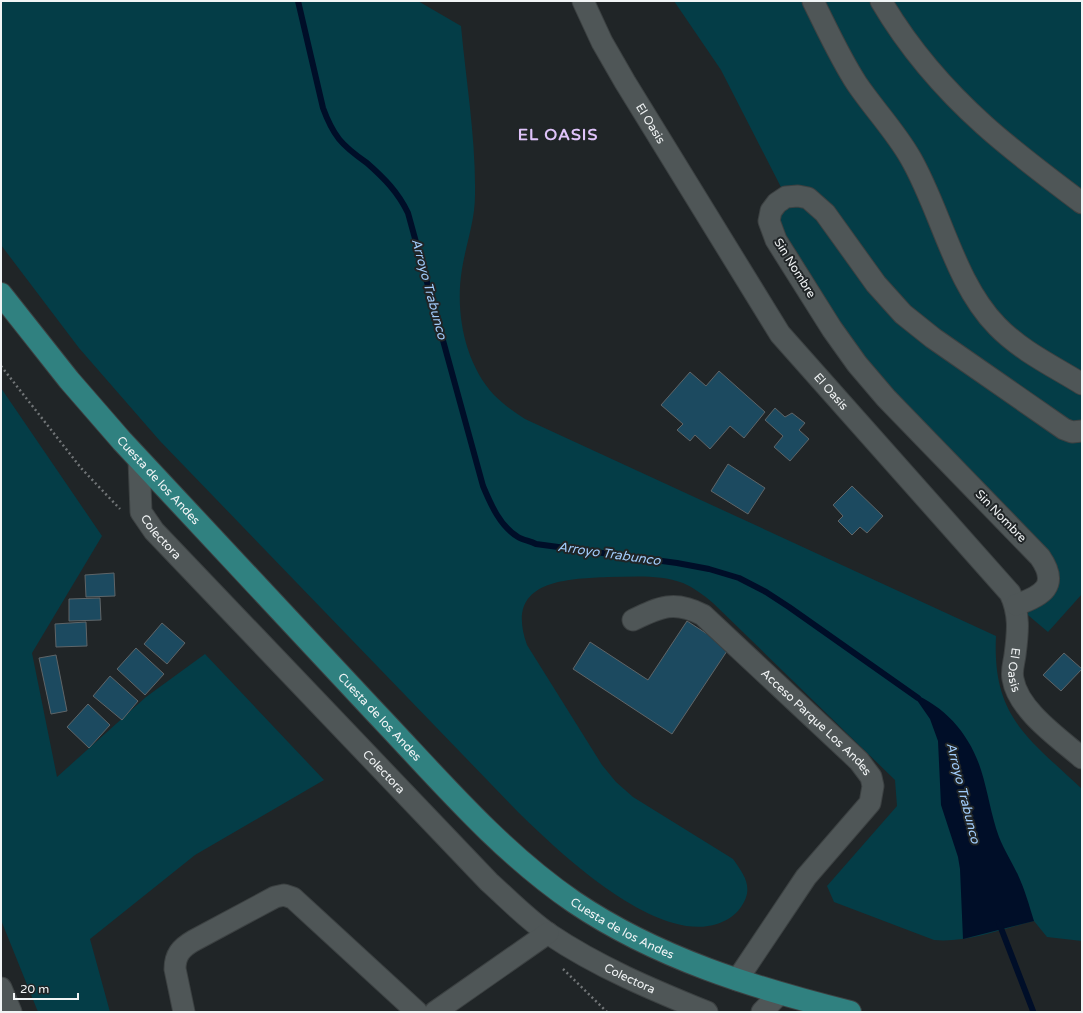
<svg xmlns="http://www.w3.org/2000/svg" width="1083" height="1013" viewBox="0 0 1083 1013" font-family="'Varela Round',sans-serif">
<rect width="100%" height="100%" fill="#202527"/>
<g fill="#043d47">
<path d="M 1,1 L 418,1 L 461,26 C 466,81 476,139 475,195 C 475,221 466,244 462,269 C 455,311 464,362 494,395 C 503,404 514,412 525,419 L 996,636 C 992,717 1028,738 1082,789 L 1082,941 L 1047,937 L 1034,921 C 1002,929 967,943 934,940 L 834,902 L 827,886 L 897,806 L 895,780 L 713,603 C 704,595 694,588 683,583 C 659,574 633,577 608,577 C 563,579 504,581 527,645 L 602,765 L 616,782 L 633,797 L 733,859 C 745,876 754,888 741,907 C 735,916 726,921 717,924 C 655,944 559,852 518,812 L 160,441 L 79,348 L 1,245 Z"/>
<path d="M 674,1 L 1082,1 L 1082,594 L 1048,632 L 1016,605 L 1049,580 L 886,398 L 772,231 L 786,197 L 721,70 Z"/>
<path d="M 1,388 L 102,536 L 32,653 L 57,777 L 146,697 L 205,654 L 324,780 L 195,855 L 90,939 L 110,1012 L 38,1012 L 1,920 Z"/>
</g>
<path fill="#000e28" d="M 912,693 C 946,707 970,735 981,770 C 988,792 991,815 999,837 C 1004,850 1012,862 1018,875 C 1025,890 1029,905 1034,921 L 963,939 L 960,869 L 958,857 L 941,805 L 938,741 L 930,719 Z"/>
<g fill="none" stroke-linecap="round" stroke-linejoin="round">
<g stroke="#000e28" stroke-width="6">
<path d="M 298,1 L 323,108 C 327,119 332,130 339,139 C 347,149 357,156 367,163 C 384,178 398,192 408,213 L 483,486 C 491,505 500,526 518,537 C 523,540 530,541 536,544 L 677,563 L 709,569 L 739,578 L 766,592 L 789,607 L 918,698"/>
<path d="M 999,923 L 1033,1011"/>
</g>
</g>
<g fill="#1c4a60" stroke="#5f6568">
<path d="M 719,371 L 765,412 L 744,438 L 730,426 L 710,449 L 695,435 L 690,441 L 677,430 L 683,424 L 661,405 L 690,372 L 706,386 Z"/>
<path d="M 775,408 L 785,417 L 792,413 L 805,423 L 799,430 L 809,439 L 790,461 L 774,447 L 783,436 L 765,420 Z"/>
<path d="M 728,464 L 765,488 L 748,514 L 711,491 Z"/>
<path d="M 852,486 L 883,516 L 867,533 L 860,527 L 852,535 L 838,521 L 843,516 L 833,505 Z"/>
<path d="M 114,573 L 115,596 L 86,597 L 85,575 Z"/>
<path d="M 100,598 L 101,620 L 69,621 L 69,599 Z"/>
<path d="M 687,621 L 729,648 L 672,734 L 573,669 L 590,642 L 648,680 Z"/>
<path d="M 86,622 L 87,646 L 56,647 L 55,624 Z"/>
<path d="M 162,623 L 185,643 L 167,664 L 144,644 Z"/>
<path d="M 136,648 L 164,674 L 145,695 L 117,669 Z"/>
<path d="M 1064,653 L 1082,669 L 1061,691 L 1043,675 Z"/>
<path d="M 56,655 L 67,711 L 51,714 L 39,658 Z"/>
<path d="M 110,676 L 138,701 L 122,720 L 93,696 Z"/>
<path d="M 88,704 L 110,725 L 89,748 L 67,727 Z"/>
</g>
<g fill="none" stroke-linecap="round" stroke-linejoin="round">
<defs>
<g id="minor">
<path id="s1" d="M 583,1 L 602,42 L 625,82 L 780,334 L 1010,593 C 1020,614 1018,632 1015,655 C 1014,663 1011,671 1013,679 C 1018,710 1059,738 1082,758"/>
<path d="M 813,1 C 827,29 840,58 857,84 C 874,109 895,131 910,157 C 941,210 954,282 997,326 C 1021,351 1053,366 1082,384"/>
<path d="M 881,1 C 908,47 945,90 984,125 C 1015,153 1049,178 1082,203"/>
<path id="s2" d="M 139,460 L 141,512 L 154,531 L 489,882 C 509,900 527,919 549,934 C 598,967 653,990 707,1012"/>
<path d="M 1016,605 C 1042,596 1060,586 1040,557 L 886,398 L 857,364 L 832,329 L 776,240 L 769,221 L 771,211 L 777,203 L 786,197 L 798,196 L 808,198 L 825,213 L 876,284 L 903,314 L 933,338 L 1064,429 L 1072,432 L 1082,431"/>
<path id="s3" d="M 633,620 C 660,607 674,600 703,615 L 859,761 L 871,777 L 873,786 L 870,803 L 806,877 L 737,980"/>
<path d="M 1,988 L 11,1012"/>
<path d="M 184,1012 L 175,969 C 175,955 181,948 193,941 L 275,897 L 284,895 L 293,898 L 417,1012"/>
<path d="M 435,1012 L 548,933"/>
<path d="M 762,1012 L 780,993"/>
</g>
<g id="major">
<path id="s4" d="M 1,294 L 69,380 L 122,441 C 206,532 291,622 375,712 C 438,778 498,850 574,902 C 657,958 754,988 850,1012"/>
</g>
</defs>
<use href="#minor" stroke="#3c4142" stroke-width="23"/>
<use href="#major" stroke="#3c4142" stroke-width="24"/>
<g stroke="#717577" stroke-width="2.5" stroke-dasharray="2 3" stroke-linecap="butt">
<path d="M 1,366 L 81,468 L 120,509"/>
<path d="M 563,969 L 607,1012"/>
</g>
<use href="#minor" stroke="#4f5657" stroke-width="21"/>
<use href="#major" stroke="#308180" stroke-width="22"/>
</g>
<g text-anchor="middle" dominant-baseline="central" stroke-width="4" stroke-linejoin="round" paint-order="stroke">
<g font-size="12" fill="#f1f4f5" stroke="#202527">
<text stroke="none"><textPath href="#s1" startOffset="140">El Oasis</textPath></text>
<text transform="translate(795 268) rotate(58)">Sin Nombre</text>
<text stroke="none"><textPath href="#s1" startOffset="464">El Oasis</textPath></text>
<text stroke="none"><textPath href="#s4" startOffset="244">Cuesta de los Andes</textPath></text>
<text transform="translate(1001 516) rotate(46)">Sin Nombre</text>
<text stroke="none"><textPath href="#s2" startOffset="84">Colectora</textPath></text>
<text stroke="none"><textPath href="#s1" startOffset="812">El Oasis</textPath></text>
<text stroke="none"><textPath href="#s4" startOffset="568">Cuesta de los Andes</textPath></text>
<text stroke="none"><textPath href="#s3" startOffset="230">Acceso Parque Los Andes</textPath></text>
<text stroke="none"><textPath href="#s2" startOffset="408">Colectora</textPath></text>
<text stroke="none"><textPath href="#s4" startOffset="892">Cuesta de los Andes</textPath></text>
<text stroke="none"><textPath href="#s2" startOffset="732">Colectora</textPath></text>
</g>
<g font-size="13" font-style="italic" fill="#a1ccfb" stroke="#202527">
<text transform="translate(429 289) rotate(75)">Arroyo Trabunco</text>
<text transform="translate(609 554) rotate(8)">Arroyo Trabunco</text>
<text transform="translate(963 793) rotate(76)">Arroyo Trabunco</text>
</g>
<g font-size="16" font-weight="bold" letter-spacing="1" fill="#dfc3fa" stroke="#202527">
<text x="558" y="135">EL OASIS</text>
</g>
</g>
<rect width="1083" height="1013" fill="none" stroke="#f1f4f5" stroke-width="4"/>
<path d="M14 993v6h64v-6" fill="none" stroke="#f1f4f5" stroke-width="2"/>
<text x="20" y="993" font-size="12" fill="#f1f4f5" stroke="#202527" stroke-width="3" paint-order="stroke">20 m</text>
</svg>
